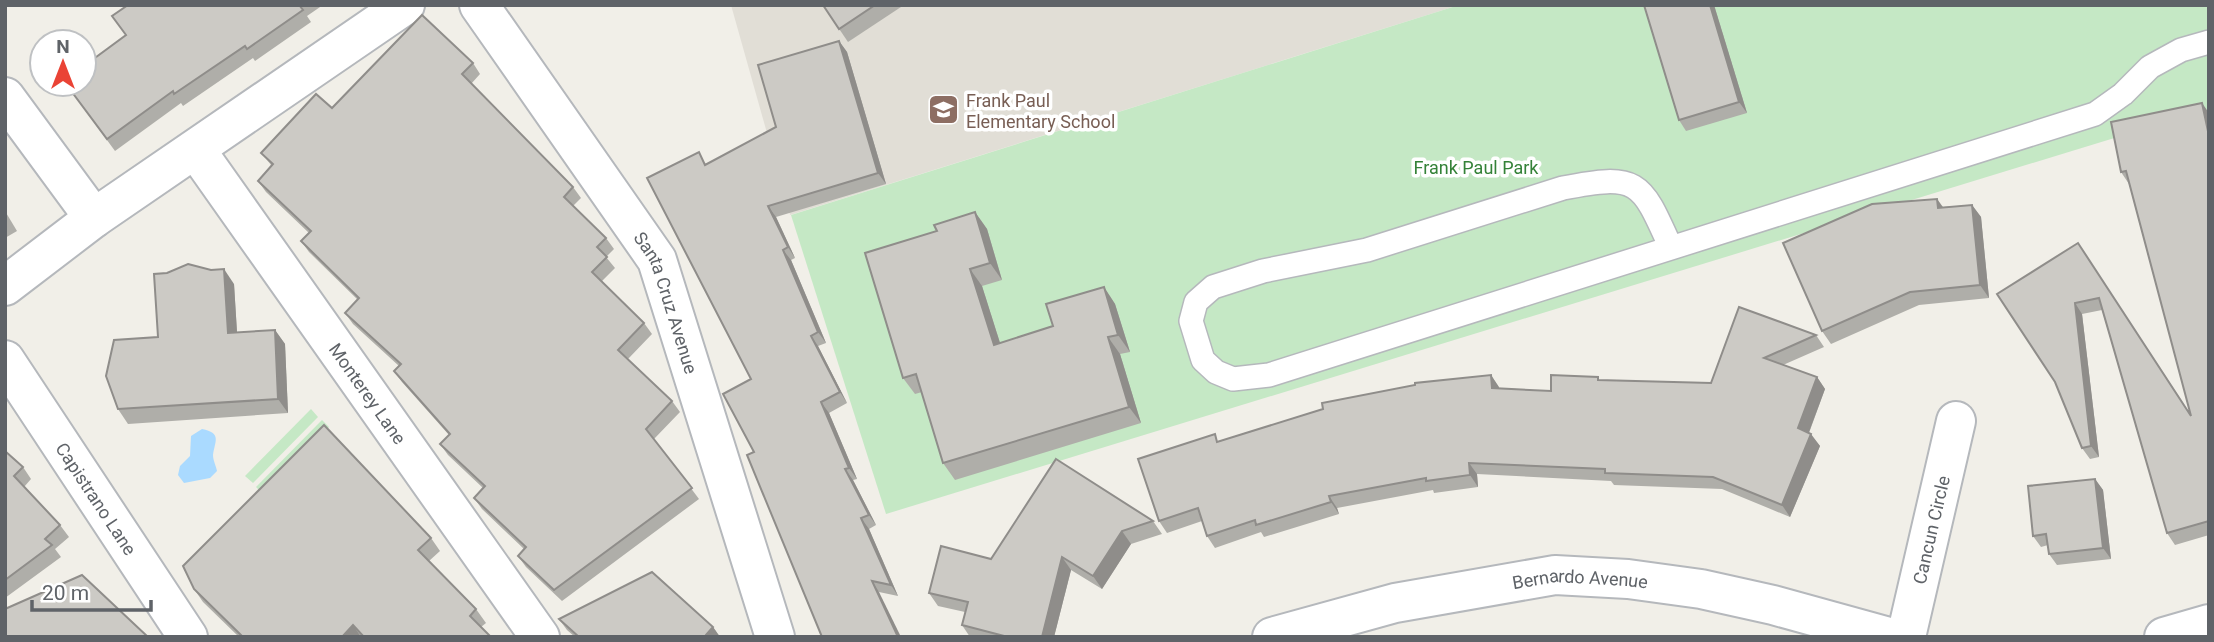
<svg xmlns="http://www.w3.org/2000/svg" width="2214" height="642" viewBox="0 0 2214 642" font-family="Roboto,sans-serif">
<rect width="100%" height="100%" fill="#f1efe8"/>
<path fill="#e1ded6" d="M 731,5 L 1459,5 L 790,215 Z"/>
<g fill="#c5e8c5">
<path d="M 1459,5 L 2209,5 L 2209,109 L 886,514 L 791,215 Z"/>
<path d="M 311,409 L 318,417 L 253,483 L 245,476 Z"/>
<path d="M 322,420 L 329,427 L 264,495 L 256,487 Z"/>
</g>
<path fill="#aadaff" d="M 202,429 C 222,433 215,441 213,455 C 213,460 216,466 217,471 L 210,478 L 184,483 L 178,475 L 180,466 L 190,456 L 191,436 Z"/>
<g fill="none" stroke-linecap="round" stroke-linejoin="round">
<defs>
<path id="service" d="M 1671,248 C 1641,181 1639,173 1563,188 L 1367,250 L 1263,271 L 1213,287 L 1196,302 L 1191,321 L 1203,360 L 1216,372 L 1233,379 L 1269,375 L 2095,114 L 2123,94 L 2150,67 L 2181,50 L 2209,42"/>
<g id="minor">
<path id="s1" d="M 479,5 L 657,260 L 775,637"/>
<path d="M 5,97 L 94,218"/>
<path id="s2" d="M 196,150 L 540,637"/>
<path d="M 5,286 L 94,218 L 405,5"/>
<path id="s3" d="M 5,360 L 188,637"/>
<path id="s4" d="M 1272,637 L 1395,603 L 1555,575 L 1628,579 L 1701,589 L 1773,605 L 1889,637"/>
<path id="s5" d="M 1906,637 L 1956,421"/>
<path d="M 2164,637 L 2209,624"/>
</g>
</defs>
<use href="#service" stroke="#b5b8bc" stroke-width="26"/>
<use href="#minor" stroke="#b5b8bc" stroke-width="42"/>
<use href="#service" stroke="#fff" stroke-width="23"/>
<use href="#minor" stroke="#fff" stroke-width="38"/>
</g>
<g fill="#afaea9">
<path d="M 128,5 L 323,5 L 307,16 L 311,22 L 255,61 L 253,58 L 183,106 L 181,103 L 115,151 L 66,84 L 126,35 Z"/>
<path d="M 823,5 L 904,5 L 848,42 Z"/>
<path d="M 1644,5 L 1714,5 L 1747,113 L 1686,131 L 1679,120 Z"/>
<path d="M 839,41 L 847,52 L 886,184 L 776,217 L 795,258 L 791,260 L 826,343 L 818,346 L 847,403 L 829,413 L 857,479 L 853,480 L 876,525 L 869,529 L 898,596 L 879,592 L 754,452 L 751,379 L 776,127 Z"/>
<path d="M 473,63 L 480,74 L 471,84 L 573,187 L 581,198 L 573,206 L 606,238 L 614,249 L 606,257 L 615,268 L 602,281 L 644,323 L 652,334 L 628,359 L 672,401 L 680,412 L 654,439 L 699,499 L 562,601 L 526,567 L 518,556 L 524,549 L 482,509 L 474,498 L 483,488 L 448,455 L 440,444 L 449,435 L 402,382 L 394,371 L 399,366 L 353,324 L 345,313 L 358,300 L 309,252 L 301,241 L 309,233 L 266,192 L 258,181 L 272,166 L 261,153 L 332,108 Z"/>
<path d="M 2209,113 L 2209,535 L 2175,545 L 2167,533 L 2102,310 L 2082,314 L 2099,457 L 2090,459 L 2082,448 L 2055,382 L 2078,243 L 2191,415 L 2129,184 L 2121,172 Z"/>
<path d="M 1937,199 L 1943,207 L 1972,205 L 1981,217 L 1989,298 L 1919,305 L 1831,344 L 1822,331 Z"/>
<path d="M 5,211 L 17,231 L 5,238 Z"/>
<path d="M 975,212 L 987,229 L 1002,280 L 982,286 L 1000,343 L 1053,326 L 1104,287 L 1115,304 L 1130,352 L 1120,354 L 1141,423 L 955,480 L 943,463 L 922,392 L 915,394 L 903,378 Z"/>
<path d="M 234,284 L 237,333 L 275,330 L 285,344 L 288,413 L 128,424 L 118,409 L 158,337 Z"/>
<path d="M 1739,307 L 1816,335 L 1824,347 L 1783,365 L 1817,377 L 1825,389 L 1809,433 L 1820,446 L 1790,517 L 1722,489 L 1614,485 L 1611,481 L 1477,474 L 1478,487 L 1434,493 L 1433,490 L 1337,508 L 1339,514 L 1264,537 L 1261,532 L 1215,548 L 1207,536 L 1202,521 L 1167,533 L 1159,521 L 1220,441 L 1491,375 L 1499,388 L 1551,391 L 1598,377 L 1599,380 L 1711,383 Z"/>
<path d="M 5,451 L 23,467 L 31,479 L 24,487 L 60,525 L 69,537 L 55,549 L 61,557 L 5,598 Z"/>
<path d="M 2095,479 L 2103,490 L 2111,559 L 2057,565 L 2049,554 L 2048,545 L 2041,547 L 2033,536 Z"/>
<path d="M 1153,521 L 1162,534 L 1131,544 L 1102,589 L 1071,570 L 1054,637 L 970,637 L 962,625 L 965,612 L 938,606 L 929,593 L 991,559 Z"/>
<path d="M 431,538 L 440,551 L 429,561 L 476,609 L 486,623 L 481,627 L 491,637 L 239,637 L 203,602 L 194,589 Z"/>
<path d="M 559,619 L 713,627 L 720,637 L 575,637 L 567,630 Z"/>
</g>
<g fill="#8f8d8a">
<path d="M 1710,5 L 1714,5 L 1747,113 L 1739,102 Z"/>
<path d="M 839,41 L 847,52 L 886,184 L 878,173 Z"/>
<path d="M 2202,103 L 2209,113 L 2209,136 Z"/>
<path d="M 1937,199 L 1946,212 L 1938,208 Z"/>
<path d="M 1972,205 L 1981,217 L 1989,298 L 1980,285 Z"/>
<path d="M 768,206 L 776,217 L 795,258 L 788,247 Z"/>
<path d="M 975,212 L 987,229 L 1002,280 L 990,263 Z"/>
<path d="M 783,250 L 791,260 L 826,343 L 818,332 Z"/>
<path d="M 224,269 L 234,284 L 238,348 L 228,333 Z"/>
<path d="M 970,269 L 982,286 L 1006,362 L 994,345 Z"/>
<path d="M 1104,287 L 1115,304 L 1130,352 L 1118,335 Z"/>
<path d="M 2075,303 L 2082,314 L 2099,457 L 2091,446 Z"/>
<path d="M 275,330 L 285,344 L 288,413 L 278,399 Z"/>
<path d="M 811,336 L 818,346 L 847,403 L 840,392 Z"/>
<path d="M 1108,337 L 1120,354 L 1141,423 L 1129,407 Z"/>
<path d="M 1491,375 L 1499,387 L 1501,400 L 1492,388 Z"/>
<path d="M 1817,377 L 1825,389 L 1806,440 L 1798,428 Z"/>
<path d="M 821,402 L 829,413 L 857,479 L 849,468 Z"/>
<path d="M 1811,434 L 1820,446 L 1790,517 L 1782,505 Z"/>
<path d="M 1469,463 L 1477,474 L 1478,487 L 1470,475 Z"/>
<path d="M 845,469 L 853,480 L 876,525 L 869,515 Z"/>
<path d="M 2095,479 L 2103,490 L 2111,559 L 2103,548 Z"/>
<path d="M 1329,496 L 1337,508 L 1339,514 L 1331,502 Z"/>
<path d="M 861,518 L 869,529 L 898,596 L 891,585 Z"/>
<path d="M 1122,531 L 1131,544 L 1102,589 L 1093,576 Z"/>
<path d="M 1062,557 L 1071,570 L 1054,637 L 1042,637 Z"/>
<path d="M 872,581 L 879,592 L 901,637 L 898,637 Z"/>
<path d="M 353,625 L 361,637 L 342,637 Z"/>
<path d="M 713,627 L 720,637 L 707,637 L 706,635 Z"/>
</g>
<g fill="#cccac5" stroke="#8f8d8a" stroke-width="2">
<path d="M 128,5 L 299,5 L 303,10 L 247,49 L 245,46 L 174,94 L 173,91 L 107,139 L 66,84 L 84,84 L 84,66 L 126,35 L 112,16 Z"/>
<path d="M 823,5 L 875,5 L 839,29 Z"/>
<path d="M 1644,5 L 1710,5 L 1739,102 L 1679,120 Z"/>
<path d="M 422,15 L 473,63 L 462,74 L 573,187 L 564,197 L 606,238 L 597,247 L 607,257 L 592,272 L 644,323 L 618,350 L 672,401 L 646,429 L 692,488 L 554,590 L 518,556 L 526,547 L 474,498 L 485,486 L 440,444 L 450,434 L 394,371 L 401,364 L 345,313 L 359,298 L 301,241 L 311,231 L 258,181 L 273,164 L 261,153 L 316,94 L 332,108 Z"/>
<path d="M 839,41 L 878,173 L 768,206 L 788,247 L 783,250 L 818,332 L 811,336 L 840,392 L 821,402 L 849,468 L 845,469 L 869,515 L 861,518 L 891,585 L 872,581 L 898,637 L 822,637 L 747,455 L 754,452 L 723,394 L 751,379 L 647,178 L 699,152 L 705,165 L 776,127 L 758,65 Z"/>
<path d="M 2202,103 L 2209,136 L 2209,521 L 2167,533 L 2099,298 L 2075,303 L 2091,446 L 2082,448 L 2055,382 L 1997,294 L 2078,243 L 2191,416 L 2126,171 L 2121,172 L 2111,122 Z"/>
<path d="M 1937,199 L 1938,208 L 1972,205 L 1980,285 L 1910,292 L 1822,331 L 1783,243 L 1872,204 Z"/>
<path d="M 975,212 L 990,263 L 970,269 L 994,345 L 1053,326 L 1046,304 L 1104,287 L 1118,335 L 1108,337 L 1129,407 L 943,463 L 916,374 L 903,378 L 865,253 L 937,231 L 934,225 Z"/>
<path d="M 188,264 L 211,270 L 224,269 L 228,333 L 275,330 L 278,399 L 118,409 L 106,376 L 114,340 L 158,337 L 154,274 L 167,273 Z"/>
<path d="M 1739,307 L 1816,335 L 1764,358 L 1817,377 L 1798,428 L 1811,434 L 1782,505 L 1713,477 L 1605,473 L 1605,469 L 1469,463 L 1470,475 L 1426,481 L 1426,478 L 1329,496 L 1331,502 L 1256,525 L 1255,520 L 1207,536 L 1198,508 L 1159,521 L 1138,459 L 1215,434 L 1217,442 L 1323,409 L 1322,403 L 1415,385 L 1415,383 L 1491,375 L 1492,388 L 1551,391 L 1551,375 L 1598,377 L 1598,380 L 1711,383 Z"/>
<path d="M 324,425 L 431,538 L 418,550 L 476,609 L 470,616 L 491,637 L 364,637 L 353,625 L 342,637 L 243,637 L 194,589 L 183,566 Z"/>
<path d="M 5,451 L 23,467 L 14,476 L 60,525 L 45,539 L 52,545 L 5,580 Z"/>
<path d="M 1056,459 L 1153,521 L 1122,531 L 1093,576 L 1062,557 L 1042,637 L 1008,637 L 962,625 L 968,602 L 929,593 L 941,546 L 991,559 Z"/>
<path d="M 2095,479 L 2103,548 L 2049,554 L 2046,534 L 2033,536 L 2028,486 Z"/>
<path d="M 652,572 L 713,627 L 706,635 L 707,637 L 579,637 L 559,619 Z"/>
<path d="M 82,575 L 148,637 L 5,637 L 5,609 Z"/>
</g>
<defs>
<symbol id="school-square" viewBox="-11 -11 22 22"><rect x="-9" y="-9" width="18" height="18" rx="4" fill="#8d6e63" stroke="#fff"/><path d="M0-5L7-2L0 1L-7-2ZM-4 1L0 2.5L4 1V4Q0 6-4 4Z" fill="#fff"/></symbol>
</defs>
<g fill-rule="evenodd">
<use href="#school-square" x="926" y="92" width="35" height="35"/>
</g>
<g text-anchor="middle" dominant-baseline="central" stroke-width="7" stroke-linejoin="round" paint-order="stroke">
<g font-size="18" fill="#785e54" stroke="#fff" text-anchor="start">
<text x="966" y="100">Frank Paul<tspan x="966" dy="21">Elementary School</tspan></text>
</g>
<g font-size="18" fill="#348238" stroke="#fff">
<text x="1476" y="167">Frank Paul Park</text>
</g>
<g font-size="18" fill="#5f6368" stroke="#fff">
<text stroke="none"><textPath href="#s1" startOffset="354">Santa Cruz Avenue</textPath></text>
<text stroke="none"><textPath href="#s2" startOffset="298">Monterey Lane</textPath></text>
<text stroke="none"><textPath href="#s3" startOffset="166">Capistrano Lane</textPath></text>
<text stroke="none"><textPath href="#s5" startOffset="110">Cancun Circle</textPath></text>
<text stroke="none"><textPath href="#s4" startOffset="315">Bernardo Avenue</textPath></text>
</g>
</g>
<rect width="2214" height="642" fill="none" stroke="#5f6368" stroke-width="14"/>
<g transform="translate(63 63)"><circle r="33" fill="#ffffff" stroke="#bfc1c3" stroke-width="2"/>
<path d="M0-5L12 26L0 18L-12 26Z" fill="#ea4335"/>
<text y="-10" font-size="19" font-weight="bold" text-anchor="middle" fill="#5f6368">N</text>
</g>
<path d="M32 600v10h119v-10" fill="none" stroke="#5f6368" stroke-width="3.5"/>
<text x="42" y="600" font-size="21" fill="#5f6368" stroke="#ffffff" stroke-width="5" paint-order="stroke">20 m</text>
</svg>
